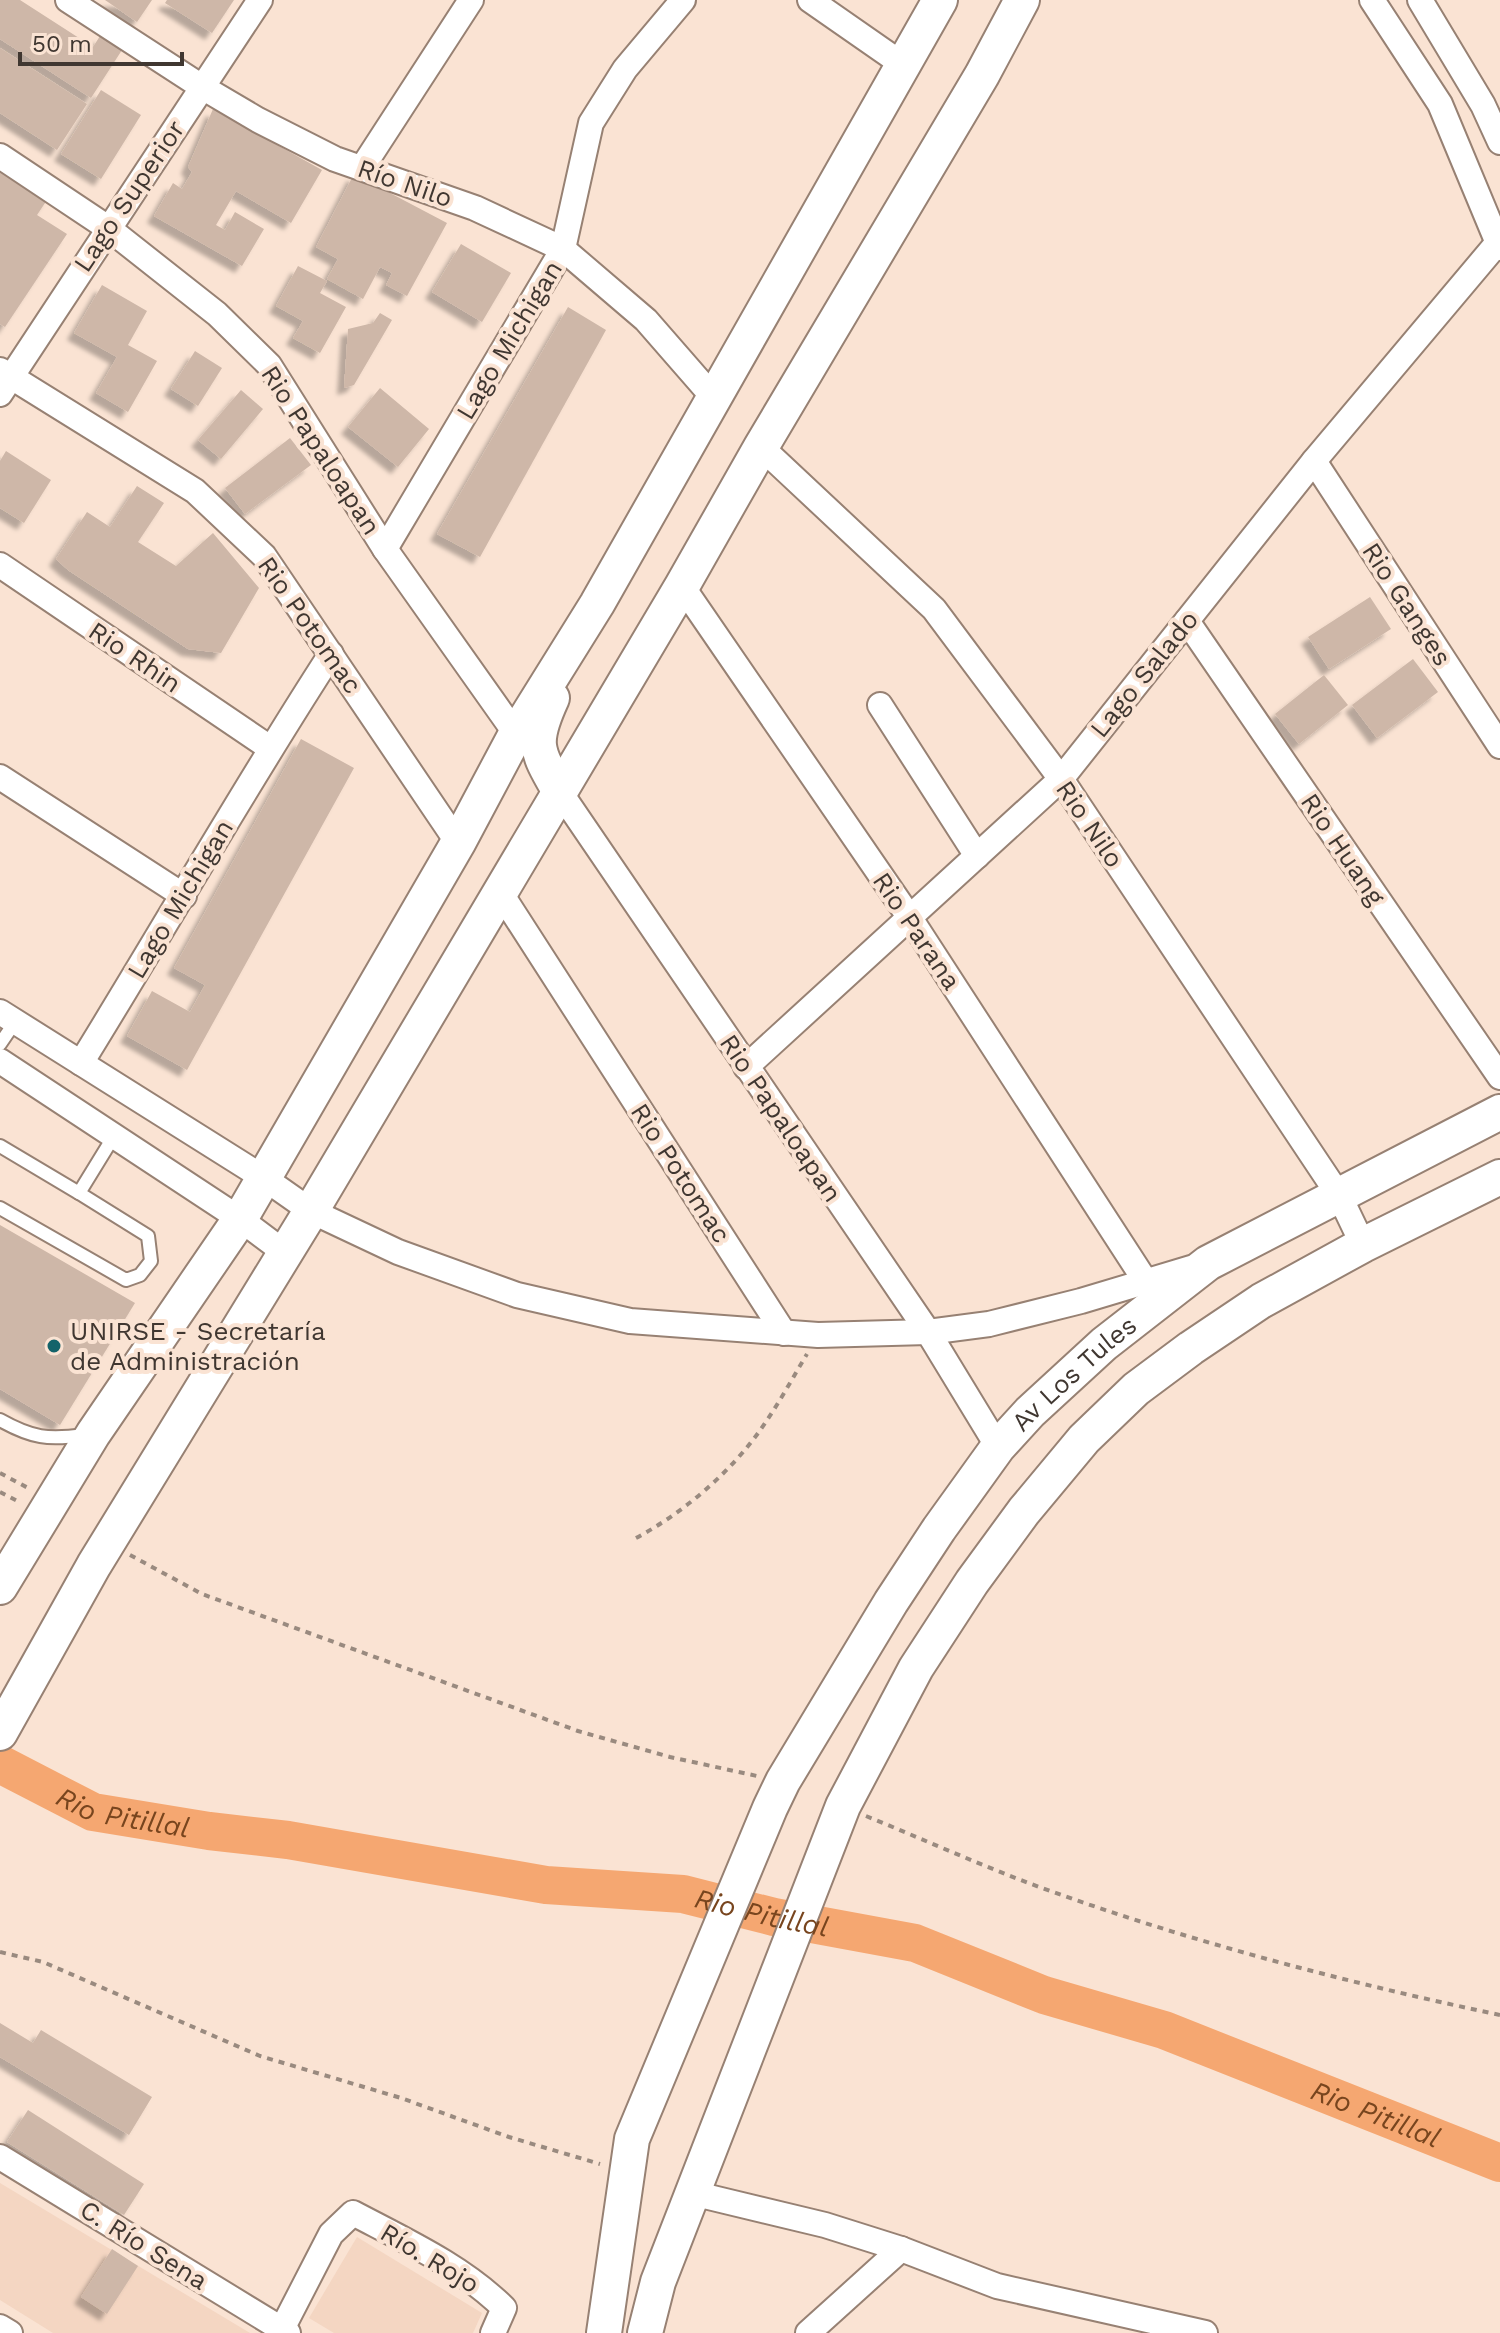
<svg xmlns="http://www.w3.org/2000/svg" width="1500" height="2333" viewBox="0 0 1500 2333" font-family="'Work Sans',sans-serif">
<defs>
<filter id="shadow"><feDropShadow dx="-7" dy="7" stdDeviation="2" flood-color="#0004"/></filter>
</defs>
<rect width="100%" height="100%" fill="#fae3d3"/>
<g fill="#f4d6c2">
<path d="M 0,2183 L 250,2333 L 53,2333 L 0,2300 Z"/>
<path d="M 357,2237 L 482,2313 L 473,2333 L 334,2333 L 309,2318 Z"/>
</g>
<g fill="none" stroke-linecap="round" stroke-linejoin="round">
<path stroke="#f5a771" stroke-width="38" id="s1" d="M 0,1764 L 93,1812 L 209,1831 L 288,1840 L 546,1885 L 683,1894 L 774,1917 L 915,1943 L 1044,1995 L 1164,2030 L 1500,2163"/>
</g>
<g fill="#ceb7a8" filter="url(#shadow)">
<path d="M 0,0 L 20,0 L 93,47 L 100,36 L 122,50 L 91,98 L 0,39 Z"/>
<path d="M 105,0 L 152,0 L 137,22 Z"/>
<path d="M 167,0 L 234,0 L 212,33 L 165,3 Z"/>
<path d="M 0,48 L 87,104 L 57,150 L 0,113 Z"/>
<path d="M 101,90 L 141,115 L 101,179 L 61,154 Z"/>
<path d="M 213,109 L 322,170 L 291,223 L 236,191 L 216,225 L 225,230 L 235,212 L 264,229 L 242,266 L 154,216 L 173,183 L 182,189 L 192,172 L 188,167 Z"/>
<path d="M 0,164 L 49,197 L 37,215 L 67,234 L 5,327 L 0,324 Z"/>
<path d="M 354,174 L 447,223 L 407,296 L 386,285 L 392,273 L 380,267 L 363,299 L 327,279 L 338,259 L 316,247 Z"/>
<path d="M 461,244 L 511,273 L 482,322 L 432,292 Z"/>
<path d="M 298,266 L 327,281 L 320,293 L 346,307 L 320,353 L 293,338 L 303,321 L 276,306 Z"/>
<path d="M 102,285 L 147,311 L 128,345 L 157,361 L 128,412 L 96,393 L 117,357 L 74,333 Z"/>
<path d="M 568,307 L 606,330 L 480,557 L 437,534 Z"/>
<path d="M 380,313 L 392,320 L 354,385 L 344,388 L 348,329 L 373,323 Z"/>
<path d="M 195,351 L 222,368 L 198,406 L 171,389 Z"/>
<path d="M 380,388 L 429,429 L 398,467 L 348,427 Z"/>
<path d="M 241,390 L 263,409 L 221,459 L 198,440 Z"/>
<path d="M 290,438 L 311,465 L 245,514 L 225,488 Z"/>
<path d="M 6,451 L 51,480 L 24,523 L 0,508 L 0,461 Z"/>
<path d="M 137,486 L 164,503 L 138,542 L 176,566 L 213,533 L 259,588 L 221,653 L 188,649 L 68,570 L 56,559 L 87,512 L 110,527 Z"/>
<path d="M 1370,597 L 1391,629 L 1329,669 L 1308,637 Z"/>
<path d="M 1413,659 L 1438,692 L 1377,738 L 1352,705 Z"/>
<path d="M 1324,675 L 1348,705 L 1299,744 L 1275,714 Z"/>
<path d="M 301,739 L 354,768 L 187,1070 L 127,1036 L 152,991 L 190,1012 L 205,985 L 174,968 Z"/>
<path d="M 0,1225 L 135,1303 L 60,1425 L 0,1389 Z"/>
<path d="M 0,2023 L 33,2043 L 41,2030 L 152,2097 L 129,2135 L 0,2057 Z"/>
<path d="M 28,2110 L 144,2184 L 124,2215 L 7,2142 Z"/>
<path d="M 112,2249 L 138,2266 L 107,2314 L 81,2297 Z"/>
</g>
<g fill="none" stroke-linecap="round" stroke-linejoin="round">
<defs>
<g id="lane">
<path d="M 0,1044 L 15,1022"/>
<path d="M 0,1146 L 79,1193"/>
<path d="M 0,1208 L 126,1280 L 140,1275 L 151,1261 L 148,1236 L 79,1193 L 114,1136"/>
<path d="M 0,1420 C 32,1438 48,1440 84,1435"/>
</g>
<g id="street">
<path d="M 68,0 L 202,87 L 258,120 L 335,159 L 475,208 L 563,249 L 646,320 L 714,398"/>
<path d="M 810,0 L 902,64"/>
<path d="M 1372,0 L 1440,104 L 1500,248"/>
<path d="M 1420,0 L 1483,105 L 1500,142"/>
<path d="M 0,156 L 108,228 L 217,314 L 269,365 L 385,549 L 516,734"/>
<path d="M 362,168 L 471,0"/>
<path d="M 0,370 L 195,491 L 264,556 L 458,843"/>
<path d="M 0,394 L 260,0"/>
<path d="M 761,447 L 934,609 L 1061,779 L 1340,1197 L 1363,1245"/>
<path d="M 1314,461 L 1500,746"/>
<path d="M 385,549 L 563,249 L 591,123 L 625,69 L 683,0"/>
<path d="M 0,565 L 270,748"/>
<path d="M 682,586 L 910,918 L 1146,1282"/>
<path d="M 1187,621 L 1500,1077"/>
<path d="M 880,705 L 977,856"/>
<path d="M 0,777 L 184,896"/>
<path d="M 560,792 L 928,1332 L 998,1447"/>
<path d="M 500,892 L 784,1333"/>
<path d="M 0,1012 L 264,1178 L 311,1211 L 398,1252 L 517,1295 L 630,1321 L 818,1335 L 928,1332 L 989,1324 L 1081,1301 L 1191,1268"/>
<path d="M 0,1061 L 240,1219 L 284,1252"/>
<path d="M 81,1063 C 165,927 244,788 331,654"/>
<path d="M 746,1067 L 1061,779 L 1314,461 L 1500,240"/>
<path d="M 0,2157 L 288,2333"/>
<path d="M 692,2193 L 825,2225 L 901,2249 L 997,2286 L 1205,2333"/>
<path d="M 0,2327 L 10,2333"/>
<path d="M 280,2333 L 331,2234 L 353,2213 C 406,2241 461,2266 504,2308 L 493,2333"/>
<path d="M 808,2333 L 901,2249"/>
</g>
<g id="secondary">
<path d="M 552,698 C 531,744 536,750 560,792"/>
<path d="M 0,1587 L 93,1434 L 240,1219 L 458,843 L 516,734 L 597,604 L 940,0"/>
<path d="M 0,1733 L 94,1565 L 311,1211 L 682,586 L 761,447 L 982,75 L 1022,0"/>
<path id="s2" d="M 604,2333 L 632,2139 L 770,1808 L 783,1781 L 891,1602 L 939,1529 L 998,1447 L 1030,1412 L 1104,1344 L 1208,1263 L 1500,1112"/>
<path d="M 645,2333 L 658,2282 L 843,1806 L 916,1668 L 972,1582 L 1024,1511 L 1084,1439 L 1136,1389 L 1191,1348 L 1261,1301 L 1363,1245 L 1500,1177"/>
</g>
</defs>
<use href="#lane" stroke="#978173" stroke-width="16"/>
<use href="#street" stroke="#978173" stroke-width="28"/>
<use href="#secondary" stroke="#978173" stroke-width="38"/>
<g stroke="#998a7f" stroke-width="4" stroke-dasharray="6 6" stroke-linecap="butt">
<path d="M 0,1473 L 30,1489"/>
<path d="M 0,1492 L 21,1503"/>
<path d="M 636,1538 C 683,1513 730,1473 761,1429 C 778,1405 792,1379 807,1354"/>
<path d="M 130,1555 L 202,1594 L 578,1731 L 670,1757 L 757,1776"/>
<path d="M 866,1816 C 925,1840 982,1866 1042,1888 C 1191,1942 1344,1982 1500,2015"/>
<path d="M 0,1952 L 43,1962 L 260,2056 L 401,2098 L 509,2137 L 600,2164"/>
</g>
<use href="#lane" stroke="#fff" stroke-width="12"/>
<use href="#street" stroke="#fff" stroke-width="24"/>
<use href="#secondary" stroke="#fff" stroke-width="34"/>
</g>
<circle fill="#14636a" stroke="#fae3d3" stroke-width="3" cx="54" cy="1346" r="8"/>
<g text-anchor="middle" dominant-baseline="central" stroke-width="8" stroke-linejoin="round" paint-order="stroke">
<g font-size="26" fill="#403731" stroke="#fae3d3">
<text transform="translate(405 183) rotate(19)">Río Nilo</text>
<text transform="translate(129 196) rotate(-56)">Lago Superior</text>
<text transform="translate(509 340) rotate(-59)">Lago Michigan</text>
<text transform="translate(321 450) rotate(57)">Rio Papaloapan</text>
<text transform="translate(1407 604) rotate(57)">Rio Ganges</text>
<text transform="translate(310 625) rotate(55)">Rio Potomac</text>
<text transform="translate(135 657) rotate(34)">Rio Rhin</text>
<text transform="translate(1144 674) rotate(-51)">Lago Salado</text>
<text transform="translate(1090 824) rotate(56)">Rio Nilo</text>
<text transform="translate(1343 849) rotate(56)">Rio Huang</text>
<text transform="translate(180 899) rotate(-59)">Lago Michigan</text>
<text transform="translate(917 931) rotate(56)">Rio Parana</text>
<text transform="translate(781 1118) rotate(56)">Rio Papaloapan</text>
<text transform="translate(681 1173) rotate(57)">Rio Potomac</text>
<text stroke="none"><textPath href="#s2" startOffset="1088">Av Los Tules</textPath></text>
<text transform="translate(144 2245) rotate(32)">C. Río Sena</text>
<text transform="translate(430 2258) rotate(31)">Río. Rojo</text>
</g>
<g font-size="26" fill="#403731" stroke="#fae3d3" text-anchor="start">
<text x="70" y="1331">UNIRSE - Secretaría<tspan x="70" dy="30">de Administración</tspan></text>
</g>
<g font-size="28" font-style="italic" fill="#78451e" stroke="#fae3d3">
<text stroke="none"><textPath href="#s1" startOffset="134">Rio Pitillal</textPath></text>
<text stroke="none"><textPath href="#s1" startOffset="782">Rio Pitillal</textPath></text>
<text stroke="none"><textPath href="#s1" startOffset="1430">Rio Pitillal</textPath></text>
</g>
</g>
<path d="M20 52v12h162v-12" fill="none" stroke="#403731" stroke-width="4"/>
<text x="32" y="52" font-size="24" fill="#403731" stroke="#fae3d3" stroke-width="6" paint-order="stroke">50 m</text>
</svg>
